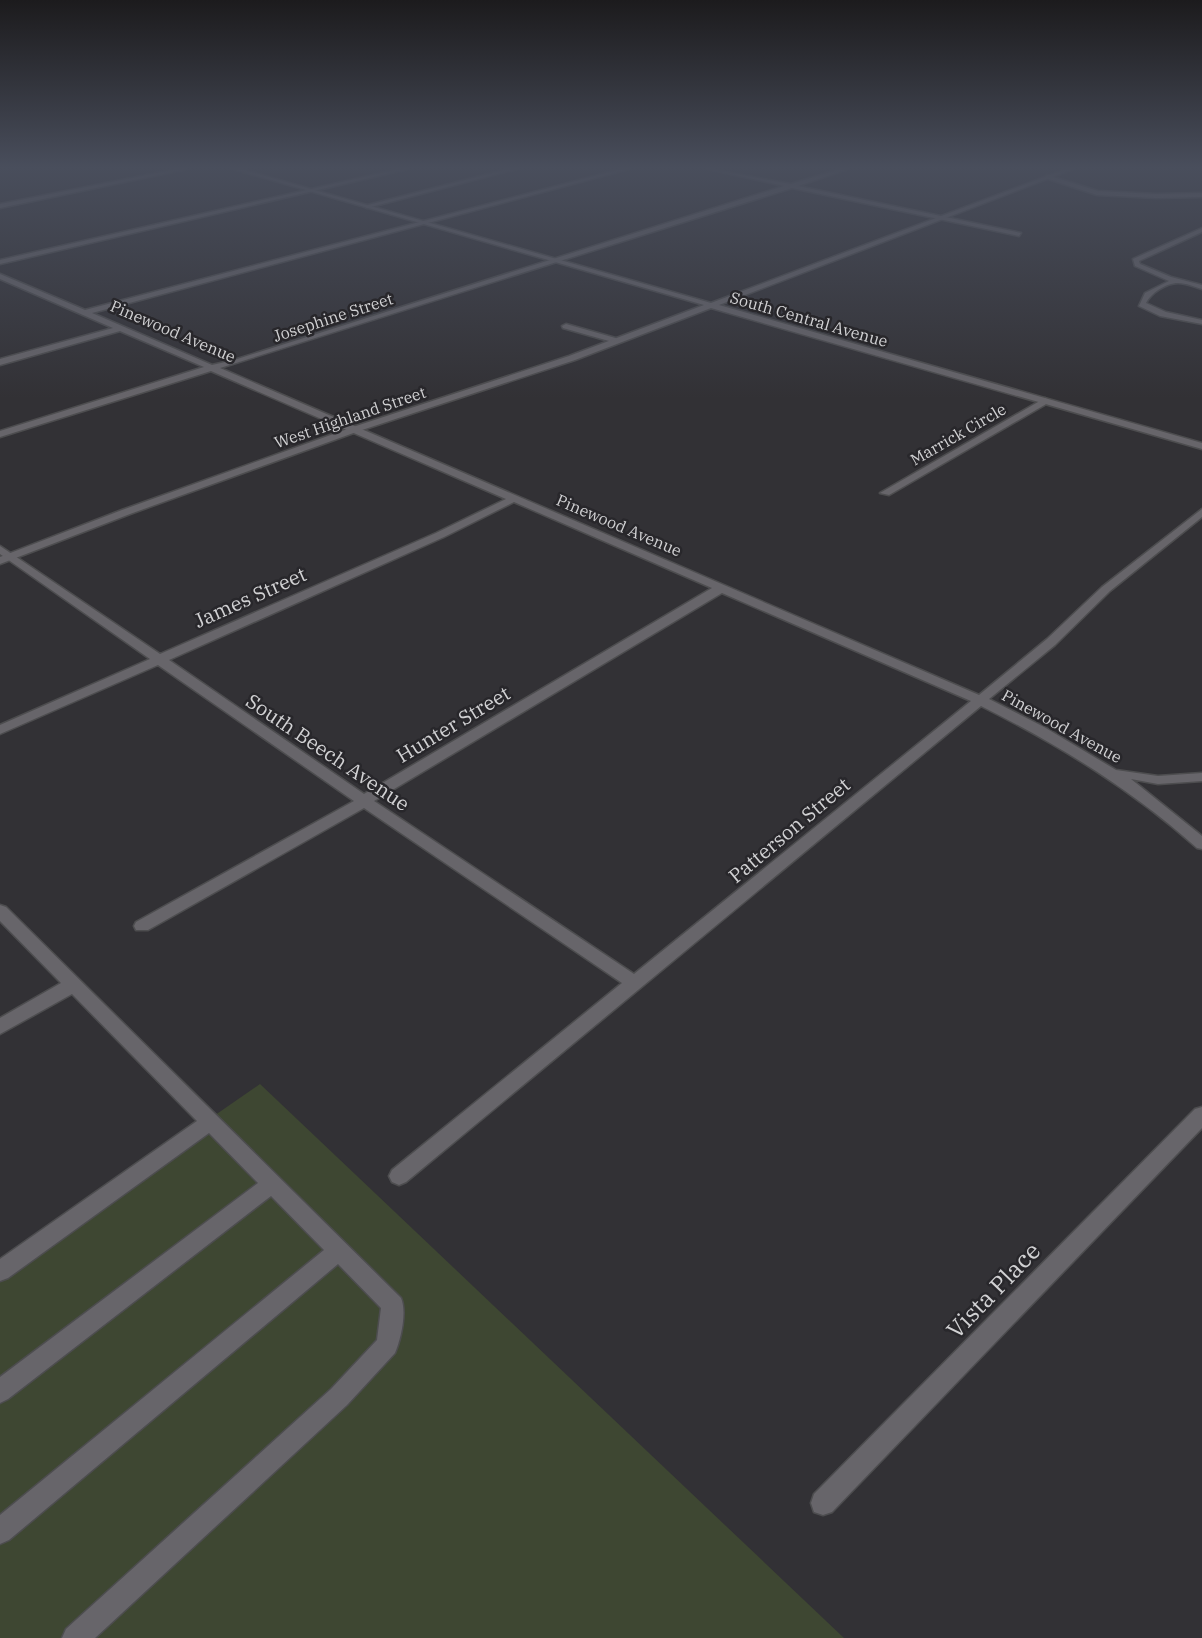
<svg xmlns="http://www.w3.org/2000/svg" width="1202" height="1638" viewBox="0 0 1202 1638" font-family="'IBM Plex Serif',serif">
<rect width="100%" height="100%" fill="#323135"/>
<path fill="#3e4732" d="M 260,1084 L 844,1638 L 0,1638 L 0,1264 Z"/>
<g fill="none" stroke-linecap="round" stroke-linejoin="round">
<defs>
<g id="service">
<path d="M 508,169 L 517,169 L 367,208 L 364,206 Z"/>
<path d="M 1047,175 L 1098,191 L 1156,194 L 1202,193 L 1202,197 L 1156,198 L 1097,195 L 1045,178 Z"/>
<path d="M 1202,228 L 1202,232 L 1139,261 L 1140,264 L 1171,277 L 1202,285 L 1202,289 C 1195,287 1186,283 1178,283 C 1166,283 1151,293 1146,303 L 1166,312 L 1202,320 L 1202,324 L 1160,316 L 1139,306 L 1145,293 L 1169,281 L 1135,266 L 1133,259 Z"/>
<path d="M 566,324 L 619,339 L 620,341 L 616,343 L 563,328 L 562,326 Z"/>
<path d="M 0,905 L 6,907 L 401,1298 C 407,1312 401,1339 395,1353 L 347,1405 L 95,1638 L 62,1638 L 66,1629 L 331,1389 L 377,1340 L 381,1308 L 338,1264 L 9,1540 L 0,1544 L 0,1515 L 324,1250 L 271,1196 L 8,1399 L 0,1403 L 0,1377 L 258,1183 L 209,1133 L 8,1278 L 0,1281 L 0,1259 L 197,1121 L 72,994 L 0,1034 L 0,1018 L 61,983 L 0,921 Z"/>
</g>
<g id="minor">
<path d="M 177,169 L 187,169 L 0,208 L 0,204 Z"/>
<path d="M 399,169 L 408,169 L 0,264 L 0,260 Z"/>
<path d="M 621,169 L 629,169 L 92,313 L 212,365 L 234,360 L 784,186 L 708,169 L 791,184 L 840,169 L 848,169 L 798,186 L 1021,233 L 1019,236 L 792,188 L 220,368 L 979,695 L 1047,639 L 1102,587 L 1202,509 L 1202,517 L 1110,591 L 1055,645 L 989,699 L 1044,727 L 1116,770 L 1158,776 L 1202,773 L 1202,781 L 1158,784 L 1131,779 L 1202,836 L 1202,849 L 1197,848 C 1131,789 1059,745 981,706 L 406,1182 L 399,1185 L 392,1182 L 389,1176 L 392,1170 L 622,983 L 364,808 L 148,930 L 136,930 L 134,926 L 136,922 L 354,801 L 158,665 L 0,734 L 0,725 L 150,659 L 0,554 L 0,546 L 160,654 L 436,533 L 506,499 L 211,371 L 0,437 L 0,431 L 204,367 L 120,331 L 0,365 L 0,359 L 113,328 L 0,279 L 0,274 L 85,310 ZM 514,502 L 712,588 L 364,794 L 169,660 L 444,537 ZM 722,593 L 971,701 L 634,974 L 374,801 Z"/>
<path d="M 1045,398 L 1050,401 L 1048,403 L 889,495 L 880,493 Z"/>
<path d="M 1202,1107 L 1202,1128 L 832,1512 L 823,1515 L 814,1512 L 811,1503 L 814,1494 L 1195,1109 Z"/>
</g>
<path id="tertiary" d="M 233,169 L 241,169 L 711,303 L 1066,169 L 1073,169 L 719,305 L 1202,443 L 1202,449 L 711,308 L 575,360 L 359,431 L 130,514 L 0,564 L 0,557 L 122,510 L 353,427 L 569,356 L 704,305 Z"/>
</defs>
<use href="#service" stroke="#4d4d4f" stroke-width="3"/>
<use href="#minor" stroke="#4d4d4f" stroke-width="3"/>
<use href="#tertiary" stroke="#4d4d4f" stroke-width="3"/>
<use href="#service" fill="#67656a" fill-rule="evenodd"/>
<use href="#minor" fill="#67656a" fill-rule="evenodd"/>
<use href="#tertiary" fill="#67656a" fill-rule="evenodd"/>
</g>
<linearGradient id="sky" x2="0" y2="1"><stop stop-color="#1c1b1d"/><stop offset="0.42" stop-color="#494e5c"/><stop offset="1" stop-color="#494e5c" stop-opacity="0"/></linearGradient>
<rect width="1202" height="398" fill="url(#sky)"/>
<g text-anchor="middle" dominant-baseline="central" stroke-width="5" stroke-linejoin="round" paint-order="stroke">
<g font-size="16" fill="#d1d1d3" stroke="#28272b">
<text transform="translate(333 317) rotate(-18)">Josephine Street</text>
<text transform="translate(809 319) rotate(16)">South Central Avenue</text>
<text transform="translate(173 331) rotate(23)">Pinewood Avenue</text>
<text transform="translate(350 417) rotate(-19)">West Highland Street</text>
<text transform="translate(958 434) rotate(-30)">Marrick Circle</text>
<text transform="translate(619 525) rotate(23)">Pinewood Avenue</text>
<text transform="translate(1062 726) rotate(29)">Pinewood Avenue</text>
</g>
<g font-size="20" fill="#d1d1d3" stroke="#28272b">
<text transform="translate(250 597) rotate(-24)">James Street</text>
<text transform="translate(453 724) rotate(-31)">Hunter Street</text>
<text transform="translate(328 752) rotate(34)">South Beech Avenue</text>
<text transform="translate(789 830) rotate(-40)">Patterson Street</text>
</g>
<g font-size="24" fill="#d1d1d3" stroke="#28272b">
<text transform="translate(993 1290) rotate(-46)">Vista Place</text>
</g>
</g>
</svg>
